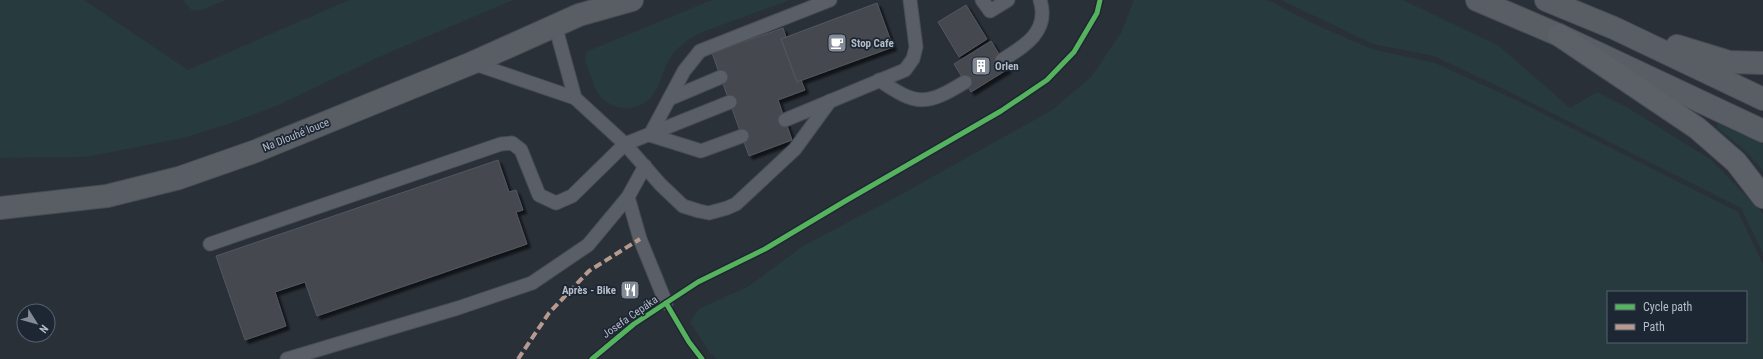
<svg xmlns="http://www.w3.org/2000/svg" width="1763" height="359" viewBox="0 0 1763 359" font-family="'Roboto Condensed',sans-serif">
<defs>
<filter id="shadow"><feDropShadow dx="3.5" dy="3.5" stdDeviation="1" flood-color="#0009"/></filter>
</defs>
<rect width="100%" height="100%" fill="#2a3038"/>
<g fill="#273a3e" fill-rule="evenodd">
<path d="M 0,0 L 84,0 L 188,70 L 349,0 L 513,0 L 379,57 L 276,106 L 225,125 L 183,138 L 86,157 L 0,158 Z"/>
<path d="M 184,0 L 226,0 L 201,10 L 192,10 L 185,3 Z"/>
<path d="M 712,0 L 790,0 L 700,33 C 688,39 678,46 670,58 C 661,71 661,90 647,101 C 634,112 612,110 600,96 C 595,90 593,81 590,74 C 587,66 582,58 588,51 Z"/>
<path d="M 1134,0 L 1265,0 L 1272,2 L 1316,25 L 1372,49 L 1435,63 L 1516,100 L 1738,212 L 1763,264 L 1763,359 L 717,359 L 710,353 L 690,322 L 699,309 L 749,286 L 803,246 L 900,195 L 1052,110 L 1091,77 L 1121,33 ZM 1608,292 L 1746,292 L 1746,342 L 1608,342 Z"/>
<path d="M 1281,0 L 1403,0 L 1499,46 L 1570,108 L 1597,92 L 1628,108 L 1710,159 L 1760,210 L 1763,214 L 1763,253 L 1741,208 L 1506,90 L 1434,56 L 1373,44 Z"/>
<path d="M 1717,123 L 1763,144 L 1763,170 L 1741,147 L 1718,128 Z"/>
</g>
<g fill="#444950" stroke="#52575f" filter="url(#shadow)">
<path d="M 877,3 L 893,47 L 797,82 L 781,39 Z"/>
<path d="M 966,5 L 987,39 L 959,57 L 938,22 Z"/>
<path d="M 783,28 L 786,37 L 781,39 L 797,82 L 801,80 L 805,90 L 778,100 L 792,140 L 749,156 L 712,53 Z"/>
<path d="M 991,41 L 1008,69 L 971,92 L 954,64 Z"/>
<path d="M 498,160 L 509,192 L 516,190 L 523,210 L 516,212 L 527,244 L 317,316 L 305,282 L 275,292 L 286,326 L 245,340 L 216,256 Z"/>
</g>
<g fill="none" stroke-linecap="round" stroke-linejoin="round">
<defs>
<g id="service">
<path d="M 982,0 L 990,11 L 1008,0"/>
<path d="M 555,25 L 575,98"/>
<path d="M 1002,60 C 1025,46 1050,31 1040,0"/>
<path d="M 472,63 L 575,98 L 625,144 L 660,184 L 683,206 L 699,211 L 709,213 L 727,208 L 736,204 L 795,149 L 830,101"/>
<path d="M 879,80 C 917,106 926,106 965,82"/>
<path d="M 669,99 L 721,77"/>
<path d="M 785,120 L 905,70 L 913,59 L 916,47 L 910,0"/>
<path d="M 650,135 L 684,71 L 700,51 L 830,0"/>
<path d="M 650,135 L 701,151 L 742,136"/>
<path d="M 628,197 L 640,239 L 666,303"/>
<path d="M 210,244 L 501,144 L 512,143 L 521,150 L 539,195 L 556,203 L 572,196 L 625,144 L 730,102"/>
<path d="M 287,359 L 458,308 L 532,283 L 588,245 L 628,197 L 645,166"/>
</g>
<g id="secondary">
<path d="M 1477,0 L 1559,35 L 1763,131"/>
<path d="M 1546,0 L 1614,28 L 1763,99"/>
<path d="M 1677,46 L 1729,62 L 1763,63"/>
<path d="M 0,208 L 107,196 L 179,178 L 256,151 L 472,63 L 579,15 L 632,0"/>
</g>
<path id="primary" d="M 1559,35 L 1697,128 L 1736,162 L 1763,197"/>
</defs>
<use href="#service" stroke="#484c53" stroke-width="15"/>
<use href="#secondary" stroke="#484c53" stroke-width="24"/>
<use href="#primary" stroke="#484c55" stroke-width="24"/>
<use href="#service" stroke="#5a5e66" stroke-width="13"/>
<use href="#secondary" stroke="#595d64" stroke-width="22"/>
<use href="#primary" stroke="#5c6168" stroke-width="22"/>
<path stroke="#b69a8f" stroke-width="4" stroke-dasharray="8 4" stroke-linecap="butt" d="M 518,359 L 549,313 L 589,271 L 640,239"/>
<defs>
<g id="cycleway">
<path d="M 666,303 L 689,342 L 702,359"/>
<path d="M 592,359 L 634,324 L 698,282 L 765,249 L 847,200 L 1001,111 L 1047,80 L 1074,52 L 1097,13 L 1100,0"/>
</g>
</defs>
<use href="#cycleway" stroke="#1d2633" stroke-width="8"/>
<use href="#cycleway" stroke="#56b35d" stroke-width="5"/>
</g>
<defs>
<symbol id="cafe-square" viewBox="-11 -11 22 22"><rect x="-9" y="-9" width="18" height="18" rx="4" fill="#848b96" stroke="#1d2633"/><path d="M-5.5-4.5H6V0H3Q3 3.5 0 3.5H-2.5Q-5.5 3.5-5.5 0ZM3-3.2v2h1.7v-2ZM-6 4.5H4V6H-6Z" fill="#fff"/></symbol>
<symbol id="building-square" viewBox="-11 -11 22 22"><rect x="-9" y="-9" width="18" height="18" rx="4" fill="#848b96" stroke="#1d2633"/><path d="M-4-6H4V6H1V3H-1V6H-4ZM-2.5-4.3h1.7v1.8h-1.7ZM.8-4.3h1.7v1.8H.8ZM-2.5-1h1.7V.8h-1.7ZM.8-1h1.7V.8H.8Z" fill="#fff"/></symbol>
<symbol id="restaurant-square" viewBox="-11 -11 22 22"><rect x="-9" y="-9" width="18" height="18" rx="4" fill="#848b96" stroke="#1d2633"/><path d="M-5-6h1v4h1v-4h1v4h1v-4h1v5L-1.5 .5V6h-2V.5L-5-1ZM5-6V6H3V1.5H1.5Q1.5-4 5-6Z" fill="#fff"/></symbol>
</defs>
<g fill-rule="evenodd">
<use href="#cafe-square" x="826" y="32" width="22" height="22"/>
<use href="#building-square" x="970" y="55" width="22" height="22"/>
<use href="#restaurant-square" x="619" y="279" width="22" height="22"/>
</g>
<g text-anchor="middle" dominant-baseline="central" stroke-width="3.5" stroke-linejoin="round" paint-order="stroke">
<g font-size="11" font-weight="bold" fill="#b4bcc9" stroke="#1d2633" text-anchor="start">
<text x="851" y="43">Stop Cafe</text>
<text x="995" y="66">Orlen</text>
<text x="616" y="290" text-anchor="end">Après - Bike</text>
</g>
<g font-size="11" fill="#b4bcc9" stroke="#1d2633">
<text transform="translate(296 135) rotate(-22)">Na Dlouhé louce</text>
<text transform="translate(630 317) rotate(-35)">Josefa Cepáka</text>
</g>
</g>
<rect x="1607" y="291" width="140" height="52" fill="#1d2633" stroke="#59626f"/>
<rect x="1615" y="304" width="20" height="6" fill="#56b35d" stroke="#59626f"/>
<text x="1643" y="311" font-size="12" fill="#b4bcc9">Cycle path</text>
<rect x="1615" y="324" width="20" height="6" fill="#b69a8f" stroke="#59626f"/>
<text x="1643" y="331" font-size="12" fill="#b4bcc9">Path</text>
<g transform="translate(36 323) rotate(127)"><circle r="19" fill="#1d2633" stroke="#59626f"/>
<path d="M0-3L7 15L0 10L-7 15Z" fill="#848b96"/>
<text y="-6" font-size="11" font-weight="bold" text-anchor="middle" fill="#b4bcc9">N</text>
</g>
</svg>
